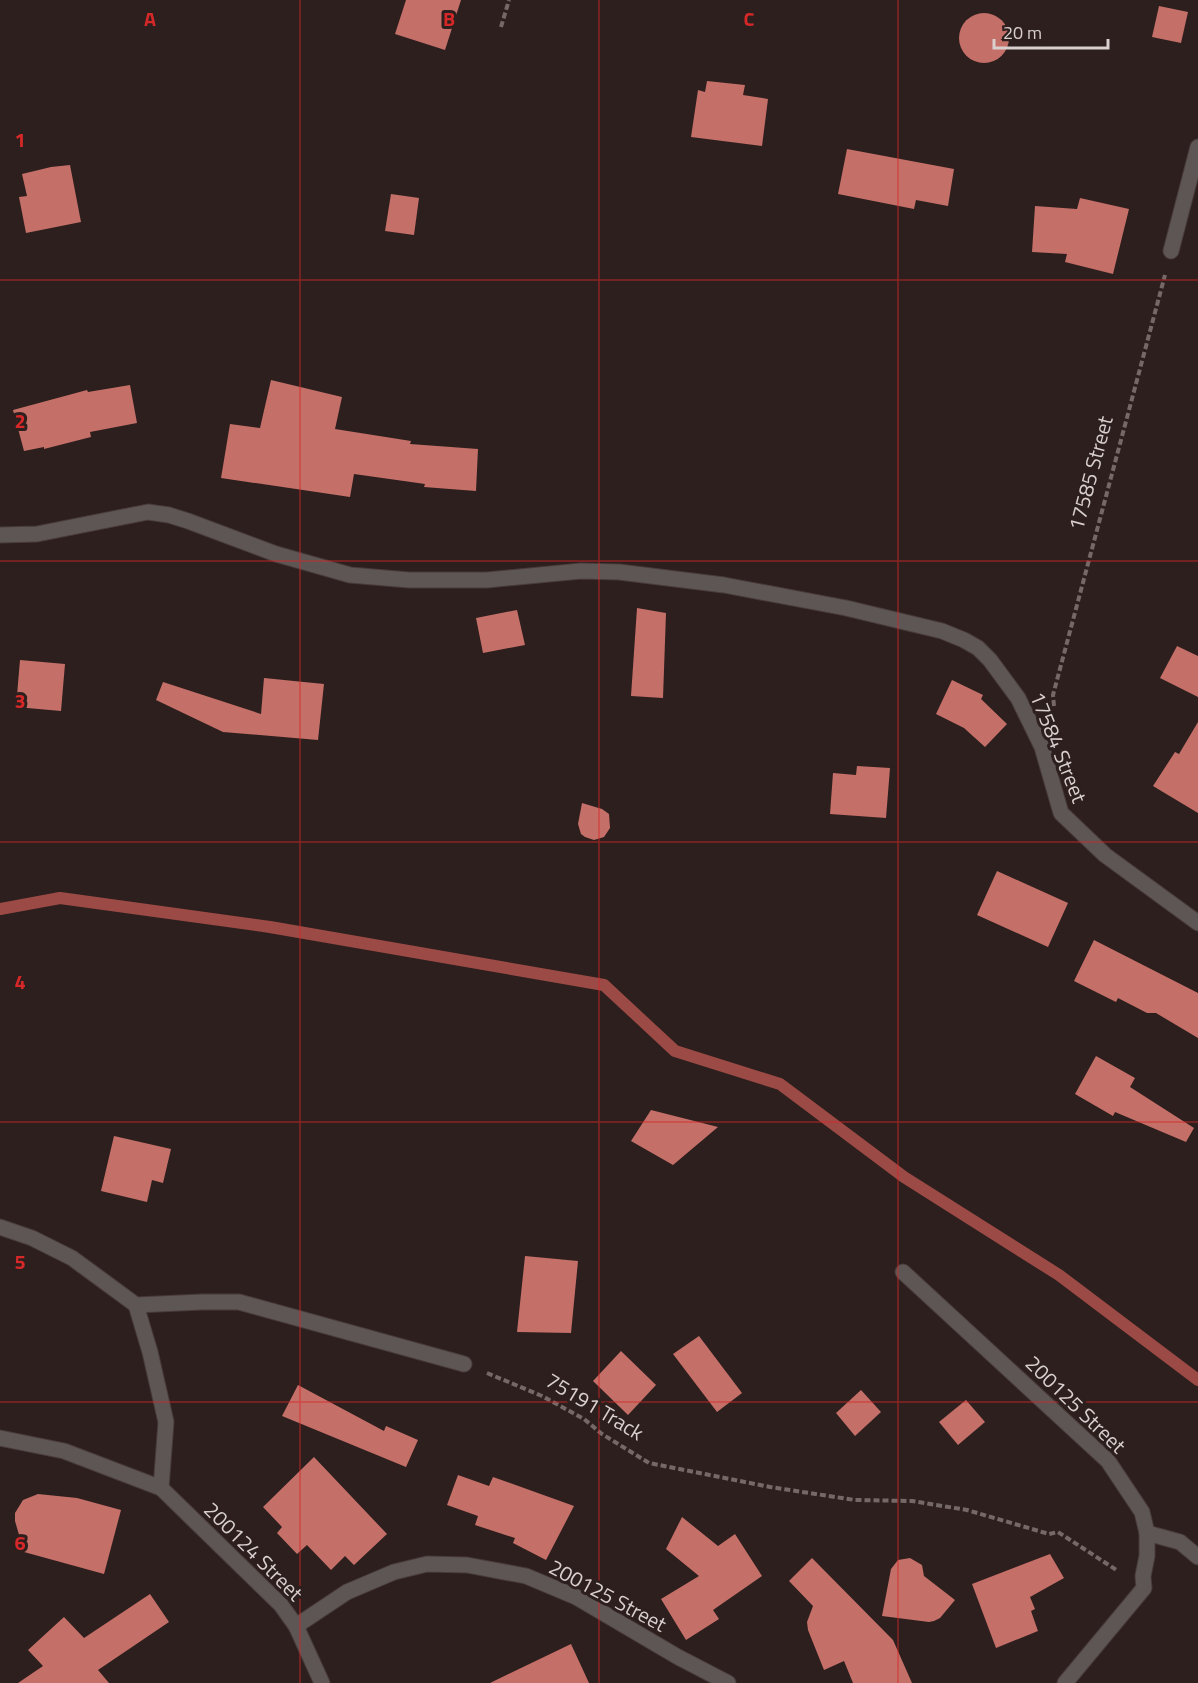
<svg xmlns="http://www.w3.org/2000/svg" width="1198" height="1683" viewBox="0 0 1198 1683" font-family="'Titillium Web',sans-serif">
<rect width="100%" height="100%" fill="#2d1f1d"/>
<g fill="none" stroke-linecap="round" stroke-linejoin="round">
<path stroke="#9c4a46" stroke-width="12" d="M 0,909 L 60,898 L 270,927 L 604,985 L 675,1051 L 780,1084 L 904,1177 L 1059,1275 L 1198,1380"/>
</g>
<g fill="#c56f69">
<path d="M 406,0 L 461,0 L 445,50 L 395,34 Z"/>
<path d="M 1159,6 L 1188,12 L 1181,43 L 1152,37 Z"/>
<circle cx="984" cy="38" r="25"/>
<path d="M 707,81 L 745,85 L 743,95 L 768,99 L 762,146 L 691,137 L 698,90 L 705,92 Z"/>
<path d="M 847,149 L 954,169 L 948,206 L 916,200 L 914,209 L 838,194 Z"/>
<path d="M 70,165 L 81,222 L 26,233 L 19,197 L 27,196 L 22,174 L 51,167 Z"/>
<path d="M 391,194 L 419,198 L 414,235 L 385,231 Z"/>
<path d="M 1080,198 L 1129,209 L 1113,274 L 1065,262 L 1067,254 L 1032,252 L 1035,206 L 1077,209 Z"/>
<path d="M 271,380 L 342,397 L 335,429 L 411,441 L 410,444 L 478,449 L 476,491 L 424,487 L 425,484 L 354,474 L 350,497 L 221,478 L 230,424 L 260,428 Z"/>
<path d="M 130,385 L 137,423 L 90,432 L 91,437 L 44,449 L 44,447 L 24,451 L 13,410 L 87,390 L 88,392 Z"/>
<path d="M 637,608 L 666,613 L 663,698 L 631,696 Z"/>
<path d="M 517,610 L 525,645 L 483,653 L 476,618 Z"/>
<path d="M 1177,646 L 1198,656 L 1198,697 L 1160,678 Z"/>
<path d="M 20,660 L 65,664 L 61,711 L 16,707 Z"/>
<path d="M 264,678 L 324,684 L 318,740 L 223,732 L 156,700 L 163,682 L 261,714 Z"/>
<path d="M 952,680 L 983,695 L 981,699 L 1007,724 L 985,747 L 964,728 L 936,714 Z"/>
<path d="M 1198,722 L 1198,813 L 1153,786 L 1175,752 L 1179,754 Z"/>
<path d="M 857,766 L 890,768 L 886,818 L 830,814 L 833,773 L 856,775 Z"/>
<path d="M 582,803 L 602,809 L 609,814 L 610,828 L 604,837 L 594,840 L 585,837 L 581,834 L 578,824 Z"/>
<path d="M 997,871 L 1068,903 L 1048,947 L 977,915 Z"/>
<path d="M 1094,940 L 1198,993 L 1198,1038 L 1156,1013 L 1147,1013 L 1118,998 L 1116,1002 L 1074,981 Z"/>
<path d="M 1096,1056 L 1135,1078 L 1130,1087 L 1194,1128 L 1186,1142 L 1115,1112 L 1113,1116 L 1075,1094 Z"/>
<path d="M 651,1110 L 718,1127 L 673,1165 L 631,1141 Z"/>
<path d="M 114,1136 L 171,1149 L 163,1183 L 152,1180 L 147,1202 L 101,1191 Z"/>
<path d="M 525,1256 L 578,1261 L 571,1333 L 517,1332 Z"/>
<path d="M 699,1336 L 742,1393 L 717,1412 L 673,1354 Z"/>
<path d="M 621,1351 L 656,1385 L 628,1415 L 593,1381 Z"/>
<path d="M 298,1385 L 384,1431 L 386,1426 L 418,1440 L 406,1467 L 282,1416 Z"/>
<path d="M 861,1390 L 881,1412 L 855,1436 L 836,1413 Z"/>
<path d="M 966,1400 L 985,1422 L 958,1445 L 939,1422 Z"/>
<path d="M 314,1457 L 387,1534 L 354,1565 L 345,1556 L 331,1570 L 307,1545 L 297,1554 L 277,1533 L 282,1527 L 263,1507 Z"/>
<path d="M 458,1475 L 489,1486 L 493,1477 L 574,1506 L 546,1560 L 513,1543 L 515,1538 L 475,1525 L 478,1516 L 447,1505 Z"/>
<path d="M 38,1494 L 77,1498 L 121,1510 L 104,1574 L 24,1552 L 15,1521 L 15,1513 L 23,1500 Z"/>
<path d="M 682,1517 L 718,1546 L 735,1534 L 762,1576 L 713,1610 L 719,1619 L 686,1640 L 661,1599 L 699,1576 L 666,1549 Z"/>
<path d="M 1050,1554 L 1064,1578 L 1030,1597 L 1035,1609 L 1031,1611 L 1038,1631 L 996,1648 L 972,1584 Z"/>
<path d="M 812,1558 L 893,1640 L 912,1683 L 853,1683 L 844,1661 L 824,1670 L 808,1630 L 807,1622 L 813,1606 L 789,1581 Z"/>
<path d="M 910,1558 L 922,1565 L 924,1576 L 955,1600 L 940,1618 L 934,1621 L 929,1622 L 882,1616 L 891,1569 L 898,1560 Z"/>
<path d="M 150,1594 L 169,1622 L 98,1670 L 109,1683 L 18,1683 L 43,1666 L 28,1650 L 64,1617 L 84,1638 Z"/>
<path d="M 571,1644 L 589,1683 L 490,1683 Z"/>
</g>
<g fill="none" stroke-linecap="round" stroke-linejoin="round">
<defs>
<g id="street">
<path d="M 1171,251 L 1198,147"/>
<path d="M 0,535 L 37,534 L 148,512 L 169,515 L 188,521 L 276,554 L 350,575 L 409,580 L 487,580 L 581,571 L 619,572 L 724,585 L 846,608 L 942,631 L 964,640 L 978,648 L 990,660 L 1018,698 L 1042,747 L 1061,813 L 1105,855 L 1198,923"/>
<path d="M 0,1227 L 32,1238 L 72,1258 L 136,1305 L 202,1302 L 239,1302 L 464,1364"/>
<path d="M 903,1272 L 1108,1461 L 1142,1512 L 1147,1533 L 1147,1556 L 1143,1576 L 1144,1588 L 1065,1683"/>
<path d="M 136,1305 L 150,1352 L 166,1422 L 161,1488"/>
<path d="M 0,1438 L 64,1451 L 161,1488 L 281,1605 L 296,1626 L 322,1683"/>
<path d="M 1147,1533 L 1180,1542 L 1198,1557"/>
<path d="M 296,1626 L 347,1592 L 394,1572 L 427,1564 L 467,1565 L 526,1576 L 576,1597 L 678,1657 L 728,1683"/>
</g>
</defs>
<use href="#street" stroke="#483b39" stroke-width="17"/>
<g stroke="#756967" stroke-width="4" stroke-dasharray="6 3" stroke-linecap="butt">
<path d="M 501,27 L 509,0"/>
<path d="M 1054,706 L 1053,695 L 1165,275"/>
<path d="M 487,1373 L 542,1396 L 584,1419 L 602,1434 L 649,1463 L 770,1487 L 855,1500 L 912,1501 L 967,1510 L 1049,1534 L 1058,1532 L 1118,1571"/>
</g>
<use href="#street" stroke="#5e5655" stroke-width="15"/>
</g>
<path fill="none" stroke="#d62828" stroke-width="1.5" stroke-opacity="0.55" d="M 300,0 L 300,1683M 599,0 L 599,1683M 898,0 L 898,1683M 0,280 L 1198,280M 0,561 L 1198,561M 0,842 L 1198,842M 0,1122 L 1198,1122M 0,1402 L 1198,1402"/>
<g text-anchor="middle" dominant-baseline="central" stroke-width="6" stroke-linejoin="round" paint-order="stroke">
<g font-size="21" fill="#d8cfce" stroke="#2d1f1d">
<text transform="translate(1090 473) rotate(-75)">17585 Street</text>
<text transform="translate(1059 747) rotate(68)">17584 Street</text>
<text transform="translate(1076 1404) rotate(44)">200125 Street</text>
<text transform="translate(595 1406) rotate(31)">75191 Track</text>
<text transform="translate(254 1551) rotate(45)">200124 Street</text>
<text transform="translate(608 1595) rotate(28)">200125 Street</text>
</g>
</g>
<g font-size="20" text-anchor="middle" font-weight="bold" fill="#d62828" stroke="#2d1f1d" stroke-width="6" stroke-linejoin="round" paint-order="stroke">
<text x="150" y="26">A</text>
<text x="449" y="26">B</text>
<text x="749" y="26">C</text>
<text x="20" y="147">1</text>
<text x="20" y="428">2</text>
<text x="20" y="708">3</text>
<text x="20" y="989">4</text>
<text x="20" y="1269">5</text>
<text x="20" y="1550">6</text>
</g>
<path d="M994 39v9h114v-9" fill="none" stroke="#d8cfce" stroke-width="3"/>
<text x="1003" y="39" font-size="18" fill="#d8cfce" stroke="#2d1f1d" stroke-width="4.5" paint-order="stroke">20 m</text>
</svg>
